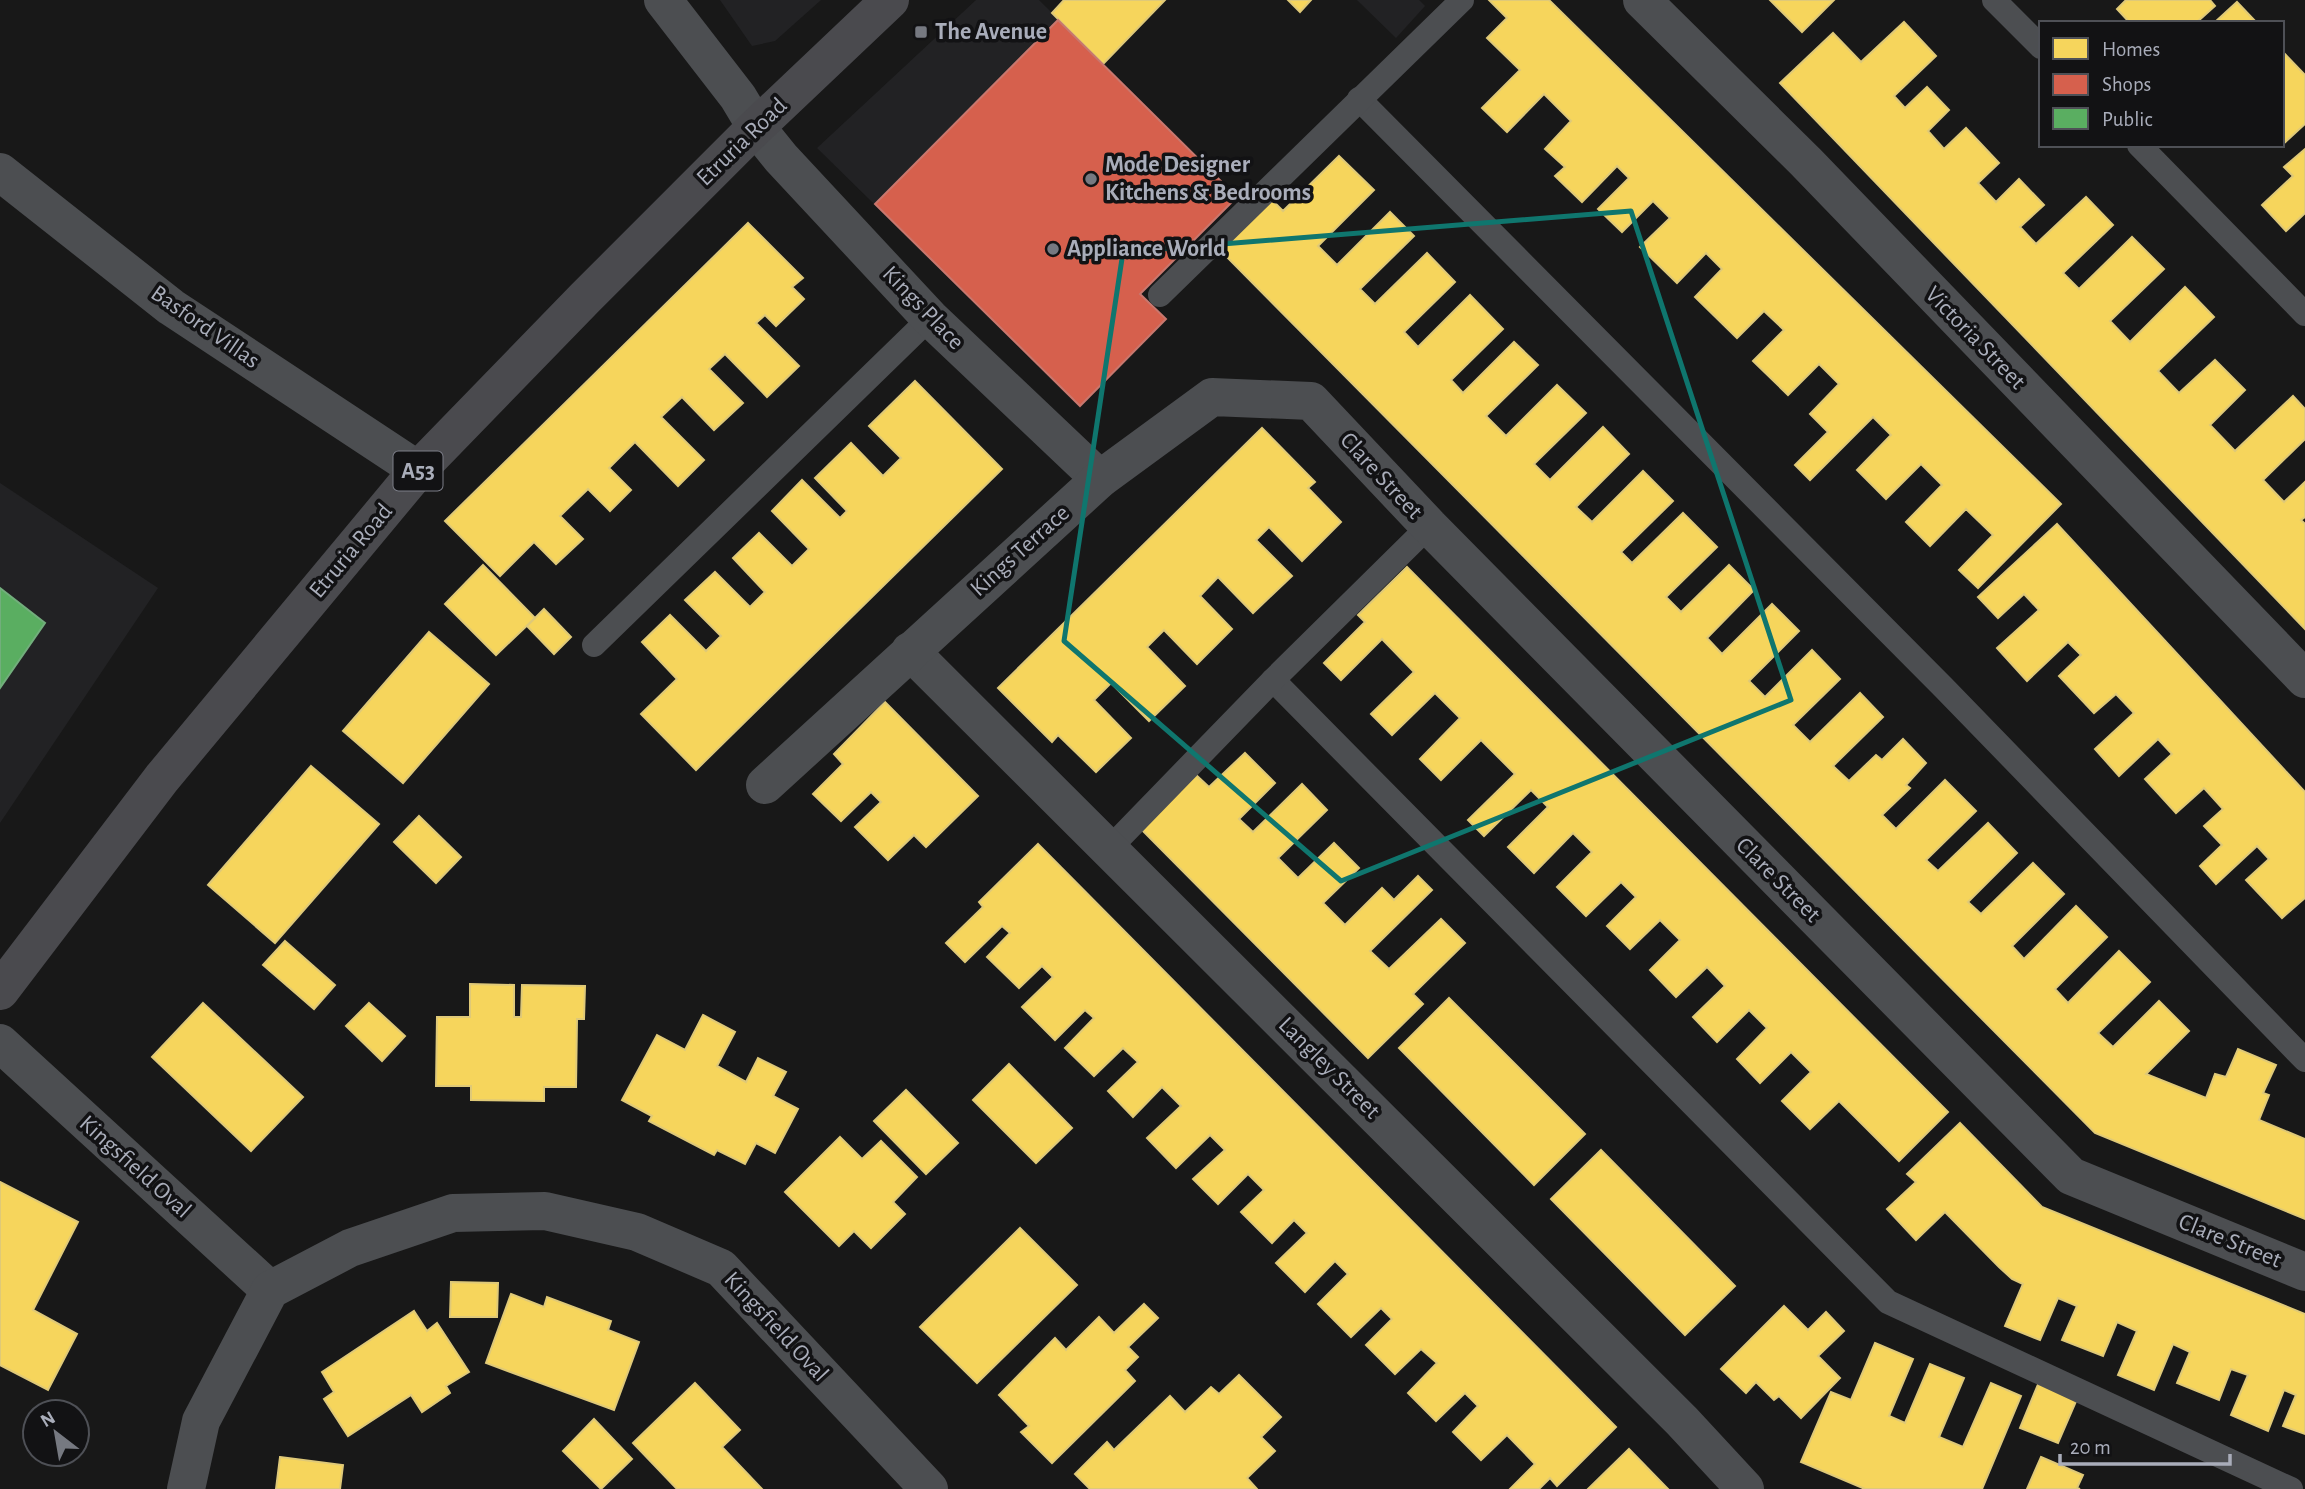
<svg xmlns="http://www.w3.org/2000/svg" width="2305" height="1489" viewBox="0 0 2305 1489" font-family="'Alegreya Sans',sans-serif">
<rect width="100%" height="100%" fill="#181818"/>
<g fill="#222224">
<path d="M 720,0 L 821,0 L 775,41 L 752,46 Z"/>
<path d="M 976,0 L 1039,0 L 1237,197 L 1141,293 L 1166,319 L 1080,406 L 817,148 Z"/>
<path d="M 1357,0 L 1419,0 L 1425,6 L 1396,38 Z"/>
<path d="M 0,483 L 158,588 L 0,823 Z"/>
</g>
<g fill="#f6d55c" stroke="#dfc978" stroke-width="2">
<path d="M 1064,0 L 1165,0 L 1103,64 L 1052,13 Z"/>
<path d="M 1288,0 L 1311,0 L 1300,12 Z"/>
<path d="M 1489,0 L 1549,0 L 2061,504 L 1978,588 L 1959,570 L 1993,535 L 1966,509 L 1930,546 L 1906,522 L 1942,485 L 1921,464 L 1886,499 L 1857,470 L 1891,435 L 1873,417 L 1810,480 L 1795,465 L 1828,432 L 1810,414 L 1839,384 L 1819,364 L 1788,395 L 1753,361 L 1784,330 L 1764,311 L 1737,338 L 1695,297 L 1722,269 L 1706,253 L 1677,283 L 1640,247 L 1670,218 L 1653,201 L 1622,232 L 1598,209 L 1629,178 L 1617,166 L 1582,202 L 1555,176 L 1565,167 L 1545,149 L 1571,121 L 1544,94 L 1507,132 L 1482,108 L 1520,70 L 1487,38 L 1507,18 Z"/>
<path d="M 1770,0 L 1834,0 L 1802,32 Z"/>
<path d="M 2126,0 L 2210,0 L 2215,6 L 2196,23 L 2130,23 L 2117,9 Z"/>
<path d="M 2237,2 L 2257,23 L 2214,23 Z"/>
<path d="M 1904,22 L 1936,56 L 1894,96 L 1905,108 L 1927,87 L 1949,110 L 1928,131 L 1944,149 L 1966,128 L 1999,163 L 1978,183 L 1996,202 L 2019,179 L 2044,205 L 2020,227 L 2036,244 L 2086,197 L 2113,225 L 2063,273 L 2079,289 L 2132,237 L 2164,269 L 2110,321 L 2130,342 L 2185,287 L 2214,317 L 2158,371 L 2179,393 L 2215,360 L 2245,390 L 2210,425 L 2235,451 L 2293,396 L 2305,409 L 2305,439 L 2263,480 L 2284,502 L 2305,482 L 2305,517 L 2301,520 L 2305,524 L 2305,629 L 1780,83 L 1833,33 L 1861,62 Z"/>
<path d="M 2282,51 L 2305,75 L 2305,124 L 2282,145 Z"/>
<path d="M 2305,149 L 2305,213 L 2286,231 L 2262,205 L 2293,176 L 2284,167 Z"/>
<path d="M 1339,156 L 1374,190 L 1318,246 L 1337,265 L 1390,212 L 1414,236 L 1360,289 L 1375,304 L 1427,253 L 1455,282 L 1404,332 L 1418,347 L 1470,295 L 1503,329 L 1451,380 L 1463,393 L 1514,342 L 1538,365 L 1486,416 L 1506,436 L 1557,385 L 1586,413 L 1534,464 L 1550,480 L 1603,427 L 1629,454 L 1576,507 L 1592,522 L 1643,471 L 1673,501 L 1621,552 L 1632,563 L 1683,513 L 1717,547 L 1666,597 L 1681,612 L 1729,565 L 1754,590 L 1707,638 L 1722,654 L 1772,604 L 1799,631 L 1749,681 L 1765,697 L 1812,650 L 1840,679 L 1793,725 L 1810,742 L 1860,693 L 1883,717 L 1833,766 L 1849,781 L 1876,755 L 1882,760 L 1903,739 L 1926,763 L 1906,785 L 1910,788 L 1882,815 L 1896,829 L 1945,780 L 1976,811 L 1926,860 L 1938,871 L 1988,823 L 2017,853 L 1968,902 L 1981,914 L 2033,863 L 2064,894 L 2012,946 L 2024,959 L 2076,906 L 2107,937 L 2055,989 L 2068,1003 L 2119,951 L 2150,982 L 2098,1033 L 2113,1047 L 2159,1001 L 2189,1031 L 2146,1074 L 2206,1098 L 2215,1074 L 2226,1077 L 2238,1049 L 2276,1065 L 2263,1093 L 2269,1095 L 2259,1120 L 2305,1139 L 2305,1219 L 2095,1133 L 1218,248 L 1269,197 L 1283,211 Z"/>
<path d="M 748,223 L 803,278 L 792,287 L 804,299 L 776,326 L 765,315 L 756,323 L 799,366 L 767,397 L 725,354 L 709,369 L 743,403 L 714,430 L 682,397 L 661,417 L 704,460 L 678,486 L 635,442 L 609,468 L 631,490 L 610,511 L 588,489 L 560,516 L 583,539 L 556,564 L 534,542 L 500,576 L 445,521 Z"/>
<path d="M 915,381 L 1002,469 L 696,770 L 641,714 L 677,679 L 642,642 L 670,615 L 706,651 L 721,636 L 685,600 L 715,572 L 750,607 L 765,592 L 733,558 L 759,533 L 792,566 L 809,549 L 772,511 L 802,480 L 840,518 L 847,511 L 815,478 L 851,443 L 883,476 L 901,458 L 869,426 Z"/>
<path d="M 1262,428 L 1315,482 L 1308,488 L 1341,522 L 1302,561 L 1269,527 L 1256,540 L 1292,576 L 1253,613 L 1218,577 L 1200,596 L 1232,629 L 1197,664 L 1164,630 L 1147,647 L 1185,686 L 1149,721 L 1111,683 L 1094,700 L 1131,738 L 1096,772 L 1058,735 L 1052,742 L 998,688 Z"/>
<path d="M 2057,524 L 2305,792 L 2305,898 L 2282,918 L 2246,880 L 2269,859 L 2257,846 L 2216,884 L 2200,866 L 2222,845 L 2204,826 L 2223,809 L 2204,788 L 2176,813 L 2145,779 L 2172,754 L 2158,739 L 2119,776 L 2095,749 L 2134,713 L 2116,694 L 2094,713 L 2059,676 L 2081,655 L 2068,642 L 2027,681 L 1997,648 L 2039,610 L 2024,594 L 1998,618 L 1978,597 Z"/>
<path d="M 483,565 L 535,618 L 496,655 L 445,604 Z"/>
<path d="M 1407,567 L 1948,1112 L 1899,1161 L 1839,1101 L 1810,1129 L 1782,1101 L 1811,1072 L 1791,1052 L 1760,1083 L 1737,1059 L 1767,1028 L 1749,1010 L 1717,1042 L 1693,1017 L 1725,986 L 1707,967 L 1676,997 L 1650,970 L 1680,940 L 1660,920 L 1630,949 L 1607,926 L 1636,897 L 1621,882 L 1586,916 L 1557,887 L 1592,852 L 1573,833 L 1534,873 L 1508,847 L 1548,807 L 1531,790 L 1484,836 L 1468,820 L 1515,774 L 1481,740 L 1441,780 L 1420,759 L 1460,718 L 1435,693 L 1392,735 L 1371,714 L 1414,672 L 1382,639 L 1341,680 L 1324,663 L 1365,622 L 1358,615 Z"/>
<path d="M 544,609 L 571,637 L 554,654 L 527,626 Z"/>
<path d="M 429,632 L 489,684 L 403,783 L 343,731 Z"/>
<path d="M 885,702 L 978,796 L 926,847 L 914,835 L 888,860 L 855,827 L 881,802 L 871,792 L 841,821 L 813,794 L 843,764 L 834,754 Z"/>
<path d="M 1245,753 L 1275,783 L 1239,819 L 1253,832 L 1302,784 L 1327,810 L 1278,858 L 1298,878 L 1334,843 L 1359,868 L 1323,903 L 1345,925 L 1382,888 L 1394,900 L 1418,876 L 1432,890 L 1370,951 L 1389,969 L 1441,919 L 1465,943 L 1413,994 L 1423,1004 L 1368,1058 L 1141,829 L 1196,775 L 1209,787 Z"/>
<path d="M 311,766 L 379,824 L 275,943 L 208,885 Z"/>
<path d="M 419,816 L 461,857 L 436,883 L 394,842 Z"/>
<path d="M 1038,844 L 1616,1427 L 1557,1486 L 1550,1478 L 1539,1489 L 1510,1489 L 1535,1464 L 1507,1435 L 1481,1460 L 1453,1432 L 1478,1406 L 1465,1393 L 1436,1421 L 1408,1393 L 1437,1363 L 1421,1349 L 1395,1374 L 1366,1345 L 1392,1319 L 1381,1308 L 1351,1337 L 1318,1304 L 1348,1274 L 1335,1261 L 1305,1292 L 1276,1263 L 1307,1233 L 1294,1220 L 1272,1243 L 1241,1212 L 1264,1190 L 1248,1174 L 1218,1204 L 1193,1179 L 1225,1150 L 1210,1135 L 1176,1168 L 1147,1138 L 1181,1106 L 1162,1087 L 1133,1117 L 1108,1091 L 1138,1062 L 1123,1048 L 1094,1076 L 1065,1048 L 1094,1018 L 1085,1010 L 1055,1040 L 1022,1007 L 1053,977 L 1042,966 L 1019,988 L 987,957 L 1010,933 L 1002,926 L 965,962 L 946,943 L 983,907 L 979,902 Z"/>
<path d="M 285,941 L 335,985 L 314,1009 L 263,965 Z"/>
<path d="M 470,984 L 514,985 L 514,1017 L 521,1017 L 522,985 L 585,986 L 584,1019 L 577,1019 L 576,1087 L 544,1087 L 544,1101 L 471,1100 L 471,1086 L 436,1086 L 437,1017 L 470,1017 Z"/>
<path d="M 1449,998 L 1585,1134 L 1534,1185 L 1399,1048 Z"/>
<path d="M 203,1003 L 303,1097 L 251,1151 L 152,1057 Z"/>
<path d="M 369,1003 L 405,1036 L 382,1061 L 346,1026 Z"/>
<path d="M 703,1015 L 735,1032 L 717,1066 L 746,1082 L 758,1058 L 786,1072 L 773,1096 L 798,1109 L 775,1153 L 756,1143 L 745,1164 L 717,1150 L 714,1155 L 649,1121 L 652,1116 L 622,1100 L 657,1035 L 685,1050 Z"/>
<path d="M 1009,1064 L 1072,1128 L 1036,1163 L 973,1100 Z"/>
<path d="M 906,1090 L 958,1143 L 926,1174 L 874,1121 Z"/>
<path d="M 1960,1123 L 2042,1207 L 2305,1314 L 2305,1434 L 2283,1426 L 2296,1395 L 2284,1390 L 2268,1431 L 2231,1415 L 2248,1375 L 2231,1369 L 2219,1400 L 2177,1383 L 2190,1352 L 2173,1344 L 2154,1390 L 2118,1375 L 2137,1331 L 2117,1322 L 2103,1356 L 2062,1340 L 2077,1306 L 2058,1298 L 2040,1340 L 2005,1326 L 2023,1284 L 2012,1279 L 1999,1267 L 1945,1212 L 1916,1240 L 1887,1209 L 1916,1182 L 1907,1174 Z"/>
<path d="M 840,1137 L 862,1159 L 881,1141 L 917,1177 L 893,1202 L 905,1214 L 871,1248 L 854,1231 L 839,1246 L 785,1192 Z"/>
<path d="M 1601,1150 L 1735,1286 L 1685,1335 L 1551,1199 Z"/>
<path d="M 0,1182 L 78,1222 L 33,1310 L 77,1334 L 48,1390 L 0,1365 Z"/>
<path d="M 1020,1228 L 1077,1285 L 977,1383 L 920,1327 Z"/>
<path d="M 451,1282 L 498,1283 L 497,1317 L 450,1317 Z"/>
<path d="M 511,1294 L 544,1307 L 547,1297 L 611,1321 L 608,1330 L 639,1342 L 614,1410 L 486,1363 Z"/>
<path d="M 1144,1304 L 1158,1318 L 1128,1347 L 1138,1357 L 1125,1370 L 1135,1381 L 1052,1463 L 1021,1432 L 1029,1426 L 999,1395 L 1055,1338 L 1066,1350 L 1099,1317 L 1114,1333 Z"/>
<path d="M 1784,1306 L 1808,1330 L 1826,1312 L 1844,1331 L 1818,1356 L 1840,1378 L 1801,1418 L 1779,1396 L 1774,1400 L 1756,1382 L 1746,1393 L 1721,1369 Z"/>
<path d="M 414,1311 L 427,1331 L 437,1323 L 469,1372 L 446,1386 L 450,1393 L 422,1412 L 411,1395 L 348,1436 L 324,1399 L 334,1392 L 322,1372 Z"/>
<path d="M 1875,1343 L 1913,1359 L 1889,1416 L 1905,1423 L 1930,1364 L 1964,1378 L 1939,1437 L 1963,1447 L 1991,1383 L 2021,1396 L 1982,1489 L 1865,1489 L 1801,1462 L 1831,1392 L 1851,1400 Z"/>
<path d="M 1239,1375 L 1281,1417 L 1261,1437 L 1275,1451 L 1247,1478 L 1257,1489 L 1090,1489 L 1075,1474 L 1107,1442 L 1114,1450 L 1170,1396 L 1185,1412 L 1211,1387 L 1219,1394 Z"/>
<path d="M 2039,1382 L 2077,1399 L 2058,1443 L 2020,1428 Z"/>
<path d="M 695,1383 L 740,1430 L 722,1447 L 762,1489 L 677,1489 L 633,1443 Z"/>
<path d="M 594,1419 L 632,1459 L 601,1489 L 563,1451 Z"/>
<path d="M 1629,1449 L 1668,1489 L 1588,1489 Z"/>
<path d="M 280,1457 L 343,1465 L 340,1489 L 276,1489 Z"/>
<path d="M 2041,1457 L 2083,1475 L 2077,1488 L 2080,1489 L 2027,1489 Z"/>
</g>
<path fill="#d6604d" stroke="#c8776e" stroke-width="2" d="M 1058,20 L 1237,197 L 1140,294 L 1166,319 L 1080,406 L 875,204 Z"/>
<path fill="#5aae61" stroke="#72ae7c" stroke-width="2" d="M 0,588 L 45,623 L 0,688 Z"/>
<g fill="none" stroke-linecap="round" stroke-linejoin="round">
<g stroke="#4c4e51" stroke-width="24">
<path d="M 1994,0 L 2041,47"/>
<path d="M 1359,99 L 1944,688 L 2305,1060"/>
<path d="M 2139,145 L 2305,314"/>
<path d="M 1160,295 L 1462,0"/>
<path d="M 594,645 L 930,318"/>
<path d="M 1273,680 L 1888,1302 L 2291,1489"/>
<path d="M 1109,849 L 1273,680 L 1429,526"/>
</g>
<g stroke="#4c4e51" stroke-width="38">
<path d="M 663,0 L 738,97 L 756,127 L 781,158 L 930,318 L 1100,479"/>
<path d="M 0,172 L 171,307 L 418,470"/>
<path d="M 910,651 L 1682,1421 L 1745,1489"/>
<path d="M 765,785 L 1100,479 L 1212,397 L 1311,401 L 1429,526 L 2071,1176 L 2305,1272"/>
<path d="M 0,1043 L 270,1290"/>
<path d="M 186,1489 L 201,1421 L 270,1290 L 350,1248 L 453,1213 L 545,1211 L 637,1232 L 721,1268 L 929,1489"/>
</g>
<path stroke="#4c4e51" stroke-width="38" d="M 1642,0 L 1806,162 L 2305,679"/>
<path stroke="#4a4a4e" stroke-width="38" d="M 0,991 L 162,778 L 418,470 L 585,298 L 756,127 L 890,0"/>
</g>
<path fill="none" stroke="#0f766e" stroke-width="5" stroke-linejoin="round" d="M 1631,211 L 1791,700 L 1341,881 L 1064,641 L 1123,252 Z"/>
<g fill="#767981" stroke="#121214" stroke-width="2.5">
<rect x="914" y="25" width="14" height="14" rx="3.5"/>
<circle cx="1091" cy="179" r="7"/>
<circle cx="1053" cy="249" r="7"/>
</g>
<g text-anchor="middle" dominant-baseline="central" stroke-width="7" stroke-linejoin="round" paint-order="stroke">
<rect fill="#121214" stroke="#7c7e88" stroke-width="2" x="393.5" y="451.5" width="49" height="39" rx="5"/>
<g font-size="23" font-weight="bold" fill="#a9adba">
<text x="418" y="471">A53</text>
</g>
<g font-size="24" font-weight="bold" fill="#a9adba" stroke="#121214" text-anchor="start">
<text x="935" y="32">The Avenue</text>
<text x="1105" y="165">Mode Designer<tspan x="1105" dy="28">Kitchens &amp; Bedrooms</tspan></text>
<text x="1067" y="249">Appliance World</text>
</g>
<g font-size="24" fill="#a9adba" stroke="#121214">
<text transform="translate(742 142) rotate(-44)">Etruria Road</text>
<text transform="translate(923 308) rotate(46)">Kings Place</text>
<text transform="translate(205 327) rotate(35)">Basford Villas</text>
<text transform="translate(1975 338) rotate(46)">Victoria Street</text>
<text transform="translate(1381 476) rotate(47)">Clare Street</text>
<text transform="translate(351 551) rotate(-50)">Etruria Road</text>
<text transform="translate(1020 551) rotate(-42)">Kings Terrace</text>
<text transform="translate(1778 880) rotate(45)">Clare Street</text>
<text transform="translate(1329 1068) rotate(45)">Langley Street</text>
<text transform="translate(135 1167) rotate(42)">Kingsfield Oval</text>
<text transform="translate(2230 1241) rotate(22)">Clare Street</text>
<text transform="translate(776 1327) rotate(47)">Kingsfield Oval</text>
</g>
</g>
<rect x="2039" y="21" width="245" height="126" fill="#121214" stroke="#4e5056" stroke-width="2"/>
<rect x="2053" y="38" width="35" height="21" fill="#f6d55c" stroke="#4e5056" stroke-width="2"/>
<text x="2102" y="56" font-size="21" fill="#a9adba">Homes</text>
<rect x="2053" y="74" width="35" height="21" fill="#d6604d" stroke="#4e5056" stroke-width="2"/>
<text x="2102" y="91" font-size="21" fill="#a9adba">Shops</text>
<rect x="2053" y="108" width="35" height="21" fill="#5aae61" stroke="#4e5056" stroke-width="2"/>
<text x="2102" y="126" font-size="21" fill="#a9adba">Public</text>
<g transform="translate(56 1433) rotate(329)"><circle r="33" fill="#121214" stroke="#4e5056" stroke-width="2"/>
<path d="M0-5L12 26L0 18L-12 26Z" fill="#767981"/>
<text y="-10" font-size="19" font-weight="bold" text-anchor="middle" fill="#a9adba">N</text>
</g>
<path d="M2060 1454v10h170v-10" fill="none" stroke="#a9adba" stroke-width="3.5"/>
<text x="2070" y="1454" font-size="21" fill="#a9adba" stroke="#121214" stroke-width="5" paint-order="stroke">20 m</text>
</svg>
